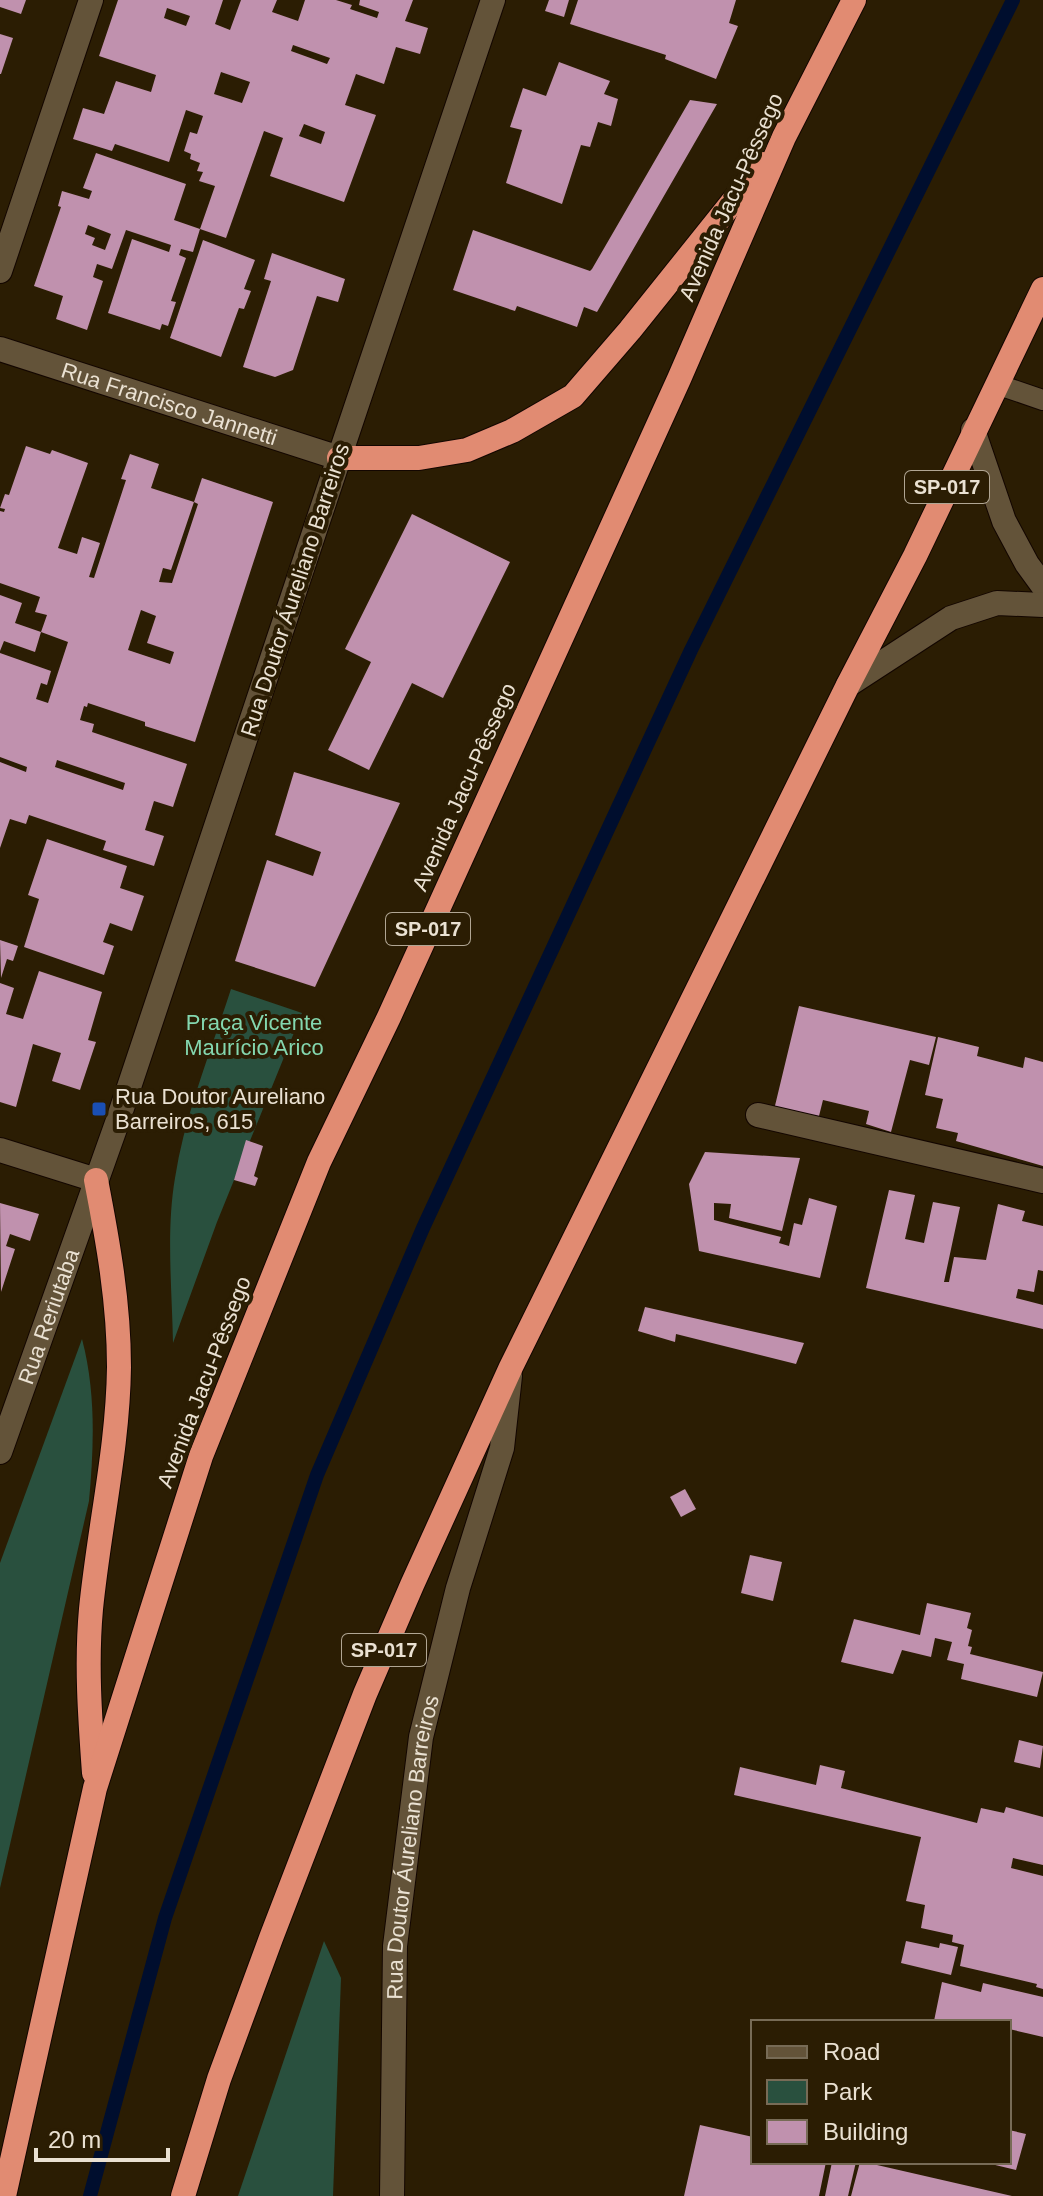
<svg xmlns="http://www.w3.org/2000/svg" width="1043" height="2196" viewBox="0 0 1043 2196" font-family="Arial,sans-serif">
<rect width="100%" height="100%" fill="#2b1d03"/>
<g fill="#29503e">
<path d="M 231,989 L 302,1013 L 217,1222 L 173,1343 C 172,1289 166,1231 175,1178 C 185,1114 211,1051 231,989 Z"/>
<path d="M 82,1339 C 96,1392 94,1447 89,1501 L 0,1888 L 0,1563 Z"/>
<path d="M 324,1941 L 341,1978 L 333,2196 L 238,2196 Z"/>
</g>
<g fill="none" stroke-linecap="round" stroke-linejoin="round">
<path stroke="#000e2e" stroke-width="14" d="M 90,2196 L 165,1918 L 317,1475 L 423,1228 L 691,650 L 1013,0"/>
</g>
<g fill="#c091ae" fill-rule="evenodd">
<path d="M 0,0 L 26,0 L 21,14 L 0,7 Z"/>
<path d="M 118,0 L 223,0 L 215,24 L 230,30 L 241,0 L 277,0 L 272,12 L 298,21 L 305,0 L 336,0 L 352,5 L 350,9 L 377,18 L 379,12 L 359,5 L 360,0 L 413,0 L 405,21 L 428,28 L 420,54 L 396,47 L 384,84 L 356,74 L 345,105 L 376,115 L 344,202 L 270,176 L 283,138 L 264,131 L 226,238 L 200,229 L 215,186 L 199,181 L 203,172 L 197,171 L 200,163 L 190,159 L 191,154 L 184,151 L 190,132 L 197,134 L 203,116 L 186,110 L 169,162 L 115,144 L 112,151 L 73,139 L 83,108 L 104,114 L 116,81 L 151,92 L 156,75 L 99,56 ZM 167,8 L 190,16 L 186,26 L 164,18 ZM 293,45 L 330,58 L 327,64 L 291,51 ZM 221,72 L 250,82 L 242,103 L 214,94 ZM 304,124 L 325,132 L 321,144 L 299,136 Z"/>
<path d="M 549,0 L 569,0 L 564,17 L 545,11 Z"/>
<path d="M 578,0 L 736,0 L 729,23 L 738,26 L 716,79 L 665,59 L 666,55 L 570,24 Z"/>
<path d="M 0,34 L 13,38 L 1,74 L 0,74 Z"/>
<path d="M 559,62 L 610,81 L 604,94 L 618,99 L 611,126 L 598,122 L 590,147 L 581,145 L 562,204 L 506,183 L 522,130 L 510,127 L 523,88 L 546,96 Z"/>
<path d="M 690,100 L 717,104 L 597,312 L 584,307 L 577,327 L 517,306 L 515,311 L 453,290 L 473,230 L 590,271 L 592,269 Z"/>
<path d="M 96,153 L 186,184 L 174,220 L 200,229 L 193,252 L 181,249 L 179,255 L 186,258 L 171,301 L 176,302 L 168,326 L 162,324 L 160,330 L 108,313 L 132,239 L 169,252 L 171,245 L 126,230 L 112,269 L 97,264 L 93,277 L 103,281 L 87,330 L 56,319 L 63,296 L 34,286 L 61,207 L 58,206 L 62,191 L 89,199 L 92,191 L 83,188 ZM 88,225 L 111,234 L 105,250 L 92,245 L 95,238 L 85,234 Z"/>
<path d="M 203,240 L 255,260 L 244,289 L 251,291 L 244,309 L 239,308 L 221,357 L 170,338 Z"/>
<path d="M 272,253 L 345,279 L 338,302 L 317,296 L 293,370 L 275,377 L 243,367 L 271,281 L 264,279 Z"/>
<path d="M 26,446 L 50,454 L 52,450 L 88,463 L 58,548 L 77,554 L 82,537 L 100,543 L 89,577 L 94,578 L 126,480 L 121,479 L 130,454 L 159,464 L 151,488 L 194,502 L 202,478 L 273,502 L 195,742 L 145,726 L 145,722 L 88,703 L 87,707 L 84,706 L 80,720 L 94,724 L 92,732 L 187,764 L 173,807 L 154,801 L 145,830 L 164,836 L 154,866 L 103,850 L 106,841 L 29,815 L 26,824 L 10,819 L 0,848 L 0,762 L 26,772 L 27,767 L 0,757 L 0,653 L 51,671 L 47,685 L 41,683 L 36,699 L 48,703 L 68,642 L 41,632 L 47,615 L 35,612 L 40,597 L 0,583 L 0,511 L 4,512 L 5,509 L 0,508 L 5,494 L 9,495 ZM 194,502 L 198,504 L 172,583 L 159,582 L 163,568 L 171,570 ZM 141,610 L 156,616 L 147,643 L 174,652 L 170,664 L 128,650 ZM 57,760 L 125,783 L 123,790 L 55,767 Z"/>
<path d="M 412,514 L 510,562 L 443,698 L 412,683 L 369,770 L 328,750 L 371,662 L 345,649 Z"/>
<path d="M 0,595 L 22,603 L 15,623 L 41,632 L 35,652 L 4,641 L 0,651 Z"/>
<path d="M 294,772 L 400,803 L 315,987 L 235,961 L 267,860 L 313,876 L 321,852 L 275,835 Z"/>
<path d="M 47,839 L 127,866 L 120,888 L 144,896 L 132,931 L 110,923 L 103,942 L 114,946 L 104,975 L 24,947 L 39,899 L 28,895 Z"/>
<path d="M 0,940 L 18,946 L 13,961 L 7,959 L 1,978 Z"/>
<path d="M 39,971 L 102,992 L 88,1040 L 96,1042 L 80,1090 L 52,1081 L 61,1053 L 33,1044 L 16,1107 L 0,1102 L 0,983 L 14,988 L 6,1014 L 23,1019 Z"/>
<path d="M 799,1006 L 936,1037 L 929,1065 L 910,1060 L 891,1132 L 866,1124 L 869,1111 L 823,1100 L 817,1124 L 773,1114 Z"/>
<path d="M 938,1037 L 979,1047 L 977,1056 L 1023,1068 L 1025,1057 L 1043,1062 L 1043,1166 L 956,1141 L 958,1133 L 936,1128 L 943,1099 L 925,1095 Z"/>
<path d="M 246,1140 L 263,1146 L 254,1176 L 258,1178 L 255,1186 L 234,1180 Z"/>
<path d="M 705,1152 L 800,1158 L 782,1231 L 729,1218 L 731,1204 L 714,1203 L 714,1220 L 781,1237 L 779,1243 L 789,1246 L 794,1223 L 802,1225 L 809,1198 L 837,1206 L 820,1278 L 699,1251 L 689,1184 Z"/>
<path d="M 889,1190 L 915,1195 L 905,1239 L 924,1243 L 933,1202 L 960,1207 L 944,1282 L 949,1282 L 954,1257 L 986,1260 L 998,1204 L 1025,1211 L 1022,1221 L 1043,1226 L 1043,1271 L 1038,1270 L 1034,1292 L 1018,1289 L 1016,1298 L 1043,1305 L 1043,1329 L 866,1288 Z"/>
<path d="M 0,1203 L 39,1214 L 30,1241 L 10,1234 L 6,1246 L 15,1249 L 1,1292 Z"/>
<path d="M 645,1307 L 804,1343 L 796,1364 L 676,1334 L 675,1342 L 638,1331 Z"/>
<path d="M 685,1489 L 696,1509 L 681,1517 L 670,1497 Z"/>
<path d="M 750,1555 L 782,1562 L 773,1601 L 741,1593 Z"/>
<path d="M 927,1603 L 971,1613 L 967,1628 L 972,1630 L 968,1646 L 972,1647 L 970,1654 L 1043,1672 L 1037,1697 L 961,1679 L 964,1664 L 947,1660 L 952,1642 L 935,1638 L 931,1657 L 902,1650 L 893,1674 L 841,1662 L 854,1619 L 920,1635 Z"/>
<path d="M 1019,1740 L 1043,1746 L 1040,1768 L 1014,1762 Z"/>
<path d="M 820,1765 L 845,1771 L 841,1788 L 977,1823 L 981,1808 L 1004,1813 L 1006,1807 L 1043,1817 L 1043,1865 L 1013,1858 L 1011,1868 L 1043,1876 L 1043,1989 L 1036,1987 L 1037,1984 L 960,1966 L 964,1945 L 952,1942 L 953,1935 L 921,1928 L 925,1905 L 906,1901 L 921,1837 L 734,1795 L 740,1767 L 816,1785 Z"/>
<path d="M 906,1941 L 939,1948 L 940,1943 L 958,1947 L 951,1975 L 901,1963 Z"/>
<path d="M 942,1982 L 981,1992 L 983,1983 L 1043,1997 L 1043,2037 L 1009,2029 L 1009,2022 L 934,2021 Z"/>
<path d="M 700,2125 L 753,2137 L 753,2162 L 826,2162 L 819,2196 L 684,2196 Z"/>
<path d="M 1009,2130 L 1026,2134 L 1016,2170 L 987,2163 L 1009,2162 Z"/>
<path d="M 832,2162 L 856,2162 L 848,2196 L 825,2196 Z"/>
<path d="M 860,2162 L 877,2162 L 877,2165 L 1012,2196 L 851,2196 Z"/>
</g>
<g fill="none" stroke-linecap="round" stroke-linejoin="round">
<defs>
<path id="lane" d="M 996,384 L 1043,400"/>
<g id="street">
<path d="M 0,271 L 91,0"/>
<path id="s1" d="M 0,349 L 339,458 L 493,0"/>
<path d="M 973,430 L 1004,521 L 1027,564 L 1043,586"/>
<path d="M 848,685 L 951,618 L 997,603 L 1043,605"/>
<path d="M 758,1115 L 1043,1181"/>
<path d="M 0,1150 L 96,1180"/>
</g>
<g id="secondary">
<path id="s2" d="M 0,1452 L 117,1123 L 339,458"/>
<path id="s3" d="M 392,2196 L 395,1946 L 421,1737 L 458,1588 L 502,1448 L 510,1376"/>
</g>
<g id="highway">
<path d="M 339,458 L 419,458 L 467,450 L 512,431 L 573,396 L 630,330 L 763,164"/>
<path d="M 94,1773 C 90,1718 86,1664 91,1609 C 99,1528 118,1448 119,1367 C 119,1303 108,1242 96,1180"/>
<path d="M 4,2196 L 95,1788 L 201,1456 L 319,1162 L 389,1017 L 679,379 L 784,137 L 854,0"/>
<path d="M 183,2196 L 219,2079 L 271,1938 L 365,1694 L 412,1585 L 511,1367 L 848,685 L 915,556 L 1043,289"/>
</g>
</defs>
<use href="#lane" stroke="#130600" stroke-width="22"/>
<use href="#street" stroke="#130600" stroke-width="26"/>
<use href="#secondary" stroke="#130600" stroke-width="26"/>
<use href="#highway" stroke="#130600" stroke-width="26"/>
<use href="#lane" stroke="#635339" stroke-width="20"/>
<use href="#street" stroke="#635339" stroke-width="24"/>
<use href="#secondary" stroke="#635339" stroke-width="24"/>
<use href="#highway" stroke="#e18b72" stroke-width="24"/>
</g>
<rect fill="#1a4fb4" stroke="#2b1d03" stroke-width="3" x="91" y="1101" width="16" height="16" rx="4"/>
<g text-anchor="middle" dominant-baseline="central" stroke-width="8" stroke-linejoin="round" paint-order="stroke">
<g fill="#2b1d03" stroke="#b1a694" stroke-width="2">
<rect x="905" y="471" width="84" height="32" rx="6"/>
<rect x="386" y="913" width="84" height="32" rx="6"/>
<rect x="342" y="1634" width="84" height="32" rx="6"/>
</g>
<g font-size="20" font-weight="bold" fill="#eae1d2">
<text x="947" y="487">SP-017</text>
<text x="428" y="929">SP-017</text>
<text x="384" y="1650">SP-017</text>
</g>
<g font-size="22" fill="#eae1d2" stroke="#2b1d03">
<text transform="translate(731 197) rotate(-66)">Avenida Jacu-Pêssego</text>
<text stroke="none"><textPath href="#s1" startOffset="178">Rua Francisco Jannetti</textPath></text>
<text transform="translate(295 590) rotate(-72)">Rua Doutor Áureliano Barreiros</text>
<text transform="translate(464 787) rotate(-66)">Avenida Jacu-Pêssego</text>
<text stroke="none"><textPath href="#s2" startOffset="144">Rua Reriutaba</textPath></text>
<text transform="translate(204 1382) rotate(-69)">Avenida Jacu-Pêssego</text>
<text stroke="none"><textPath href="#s3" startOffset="350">Rua Doutor Áureliano Barreiros</textPath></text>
</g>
<g font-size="22" fill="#84d7af" stroke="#2b1d03">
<text x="254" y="1022">Praça Vicente<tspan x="254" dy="25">Maurício Arico</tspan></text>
</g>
<g font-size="22" fill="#eae1d2" stroke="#2b1d03" text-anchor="start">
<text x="115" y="1096">Rua Doutor Aureliano<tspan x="115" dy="25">Barreiros, 615</tspan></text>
</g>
</g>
<rect x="751" y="2020" width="260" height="144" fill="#2b1d03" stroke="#776b56" stroke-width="2"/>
<rect x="767" y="2046" width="40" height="12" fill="#635339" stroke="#776b56" stroke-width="2"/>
<text x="823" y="2060" font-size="24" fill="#eae1d2">Road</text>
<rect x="767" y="2080" width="40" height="24" fill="#29503e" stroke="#776b56" stroke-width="2"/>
<text x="823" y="2100" font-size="24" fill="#eae1d2">Park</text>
<rect x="767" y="2120" width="40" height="24" fill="#c091ae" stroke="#776b56" stroke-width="2"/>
<text x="823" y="2140" font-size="24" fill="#eae1d2">Building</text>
<path d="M36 2148v12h132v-12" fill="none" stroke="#eae1d2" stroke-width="4"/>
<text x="48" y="2148" font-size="24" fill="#eae1d2" stroke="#2b1d03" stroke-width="6" paint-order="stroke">20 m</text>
</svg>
